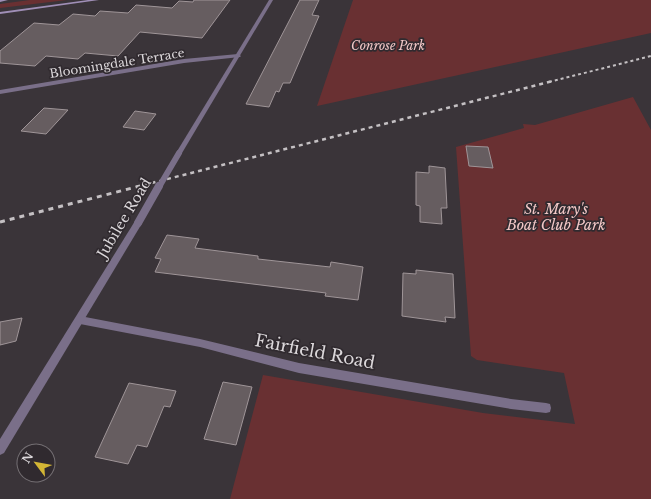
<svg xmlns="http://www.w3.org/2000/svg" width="651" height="499" viewBox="0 0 651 499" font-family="'Libre Baskerville',serif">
<rect width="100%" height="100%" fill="#3a3439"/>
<g fill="#693032">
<path d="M 30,0 L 67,0 L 0,8 L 0,4 Z"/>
<path d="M 353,0 L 651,0 L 651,33 L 317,106 Z"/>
<path d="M 633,97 L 651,130 L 651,499 L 230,499 L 263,375 L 483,413 L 575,424 L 564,373 L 477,360 L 471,356 L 456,147 L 524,128 L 523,124 L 535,125 Z"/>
</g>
<g fill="#665d60" stroke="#9f9598">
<path d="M 194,0 L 230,0 L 202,38 L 140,32 L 118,56 L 85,53 L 78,59 L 46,56 L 35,66 L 0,63 L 0,51 L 34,23 L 59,25 L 73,14 L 95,16 L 100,11 L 128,13 L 136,5 L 172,8 L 179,1 L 193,2 Z"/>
<path d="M 300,0 L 319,0 L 312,15 L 319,16 L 290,83 L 283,83 L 279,92 L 276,91 L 269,107 L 246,104 Z"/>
<path d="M 44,108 L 68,110 L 46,134 L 21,131 Z"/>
<path d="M 135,111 L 156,114 L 144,130 L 123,127 Z"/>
<path d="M 466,146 L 488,147 L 493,168 L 469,166 Z"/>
<path d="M 429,166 L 445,168 L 447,208 L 441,208 L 442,224 L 420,222 L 420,206 L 416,205 L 416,172 L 429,173 Z"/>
<path d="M 167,235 L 199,239 L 195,248 L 258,256 L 258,259 L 330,267 L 331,262 L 363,267 L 358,300 L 325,296 L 326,293 L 155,272 L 161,259 L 155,258 Z"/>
<path d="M 416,270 L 453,274 L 455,318 L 445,317 L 446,322 L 402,316 L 403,273 L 416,274 Z"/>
<path d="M 22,318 L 16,341 L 0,345 L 0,322 Z"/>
<path d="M 223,382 L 252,387 L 236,445 L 204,439 Z"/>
<path d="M 129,383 L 176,391 L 170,407 L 164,406 L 147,447 L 137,445 L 128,464 L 95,457 Z"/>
</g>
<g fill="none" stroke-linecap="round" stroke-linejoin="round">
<g fill="#7a6f89" fill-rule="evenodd">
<path d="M 238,54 L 241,56 L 240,57 L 184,63 L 0,94 L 0,90 L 184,59 Z"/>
<path d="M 80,316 L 200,339 L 299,363 L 511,399 L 546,403 L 550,404 L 551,408 L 550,412 L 546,413 L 511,409 L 299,373 L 200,347 L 80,324 L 77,323 L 75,320 L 77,317 Z"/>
</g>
<g fill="#7a6f89" fill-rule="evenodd">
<path d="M 269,0 L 273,0 L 182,153 L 179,155 L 177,155 L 176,153 Z"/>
<path d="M 138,220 L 142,223 L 141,225 L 4,453 L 0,455 L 0,439 L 135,221 Z"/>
</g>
<g fill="#a08fb7" fill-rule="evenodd">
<path d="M 0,0 L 8,0 L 0,2 Z"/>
<path d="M 88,0 L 99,0 L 0,14 L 0,12 Z"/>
</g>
<path stroke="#c4c0c3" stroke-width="2" stroke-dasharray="3 3" stroke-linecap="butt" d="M 549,82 L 651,56"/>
<path stroke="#c4c0c3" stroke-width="2.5" stroke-dasharray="4 4" stroke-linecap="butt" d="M 136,187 L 553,81"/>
<path stroke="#c4c0c3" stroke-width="3" stroke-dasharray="5 5" stroke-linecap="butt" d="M 0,222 L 140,186"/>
<path stroke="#7a6f89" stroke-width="6" d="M 159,187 L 179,153"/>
<path stroke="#7a6f89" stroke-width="8" d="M 138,223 L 159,186"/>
</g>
<g text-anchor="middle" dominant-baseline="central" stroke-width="3.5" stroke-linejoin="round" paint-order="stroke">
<g font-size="12" font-style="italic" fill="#f3c8c7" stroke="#302a2f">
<text x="388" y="45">Conrose Park</text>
</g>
<g font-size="12" fill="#dbd7da" stroke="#302a2f">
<text transform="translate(117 63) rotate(-9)">Bloomingdale Terrace</text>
</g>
<g font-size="14" font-style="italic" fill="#f3c8c7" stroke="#302a2f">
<text x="556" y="209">St. Mary's<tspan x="556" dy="16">Boat Club Park</tspan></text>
</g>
<g font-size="14" fill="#dbd7da" stroke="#302a2f">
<text transform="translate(124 218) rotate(-59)">Jubilee Road</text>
</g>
<g font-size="17" fill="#dbd7da" stroke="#302a2f">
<text transform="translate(315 352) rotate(11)">Fairfield Road</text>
</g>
</g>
<g transform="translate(36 463) rotate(302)"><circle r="19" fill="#302a2f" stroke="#746f73"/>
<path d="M0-3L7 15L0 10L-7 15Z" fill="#d3b635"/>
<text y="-6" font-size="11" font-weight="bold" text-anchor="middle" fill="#dbd7da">N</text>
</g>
</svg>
